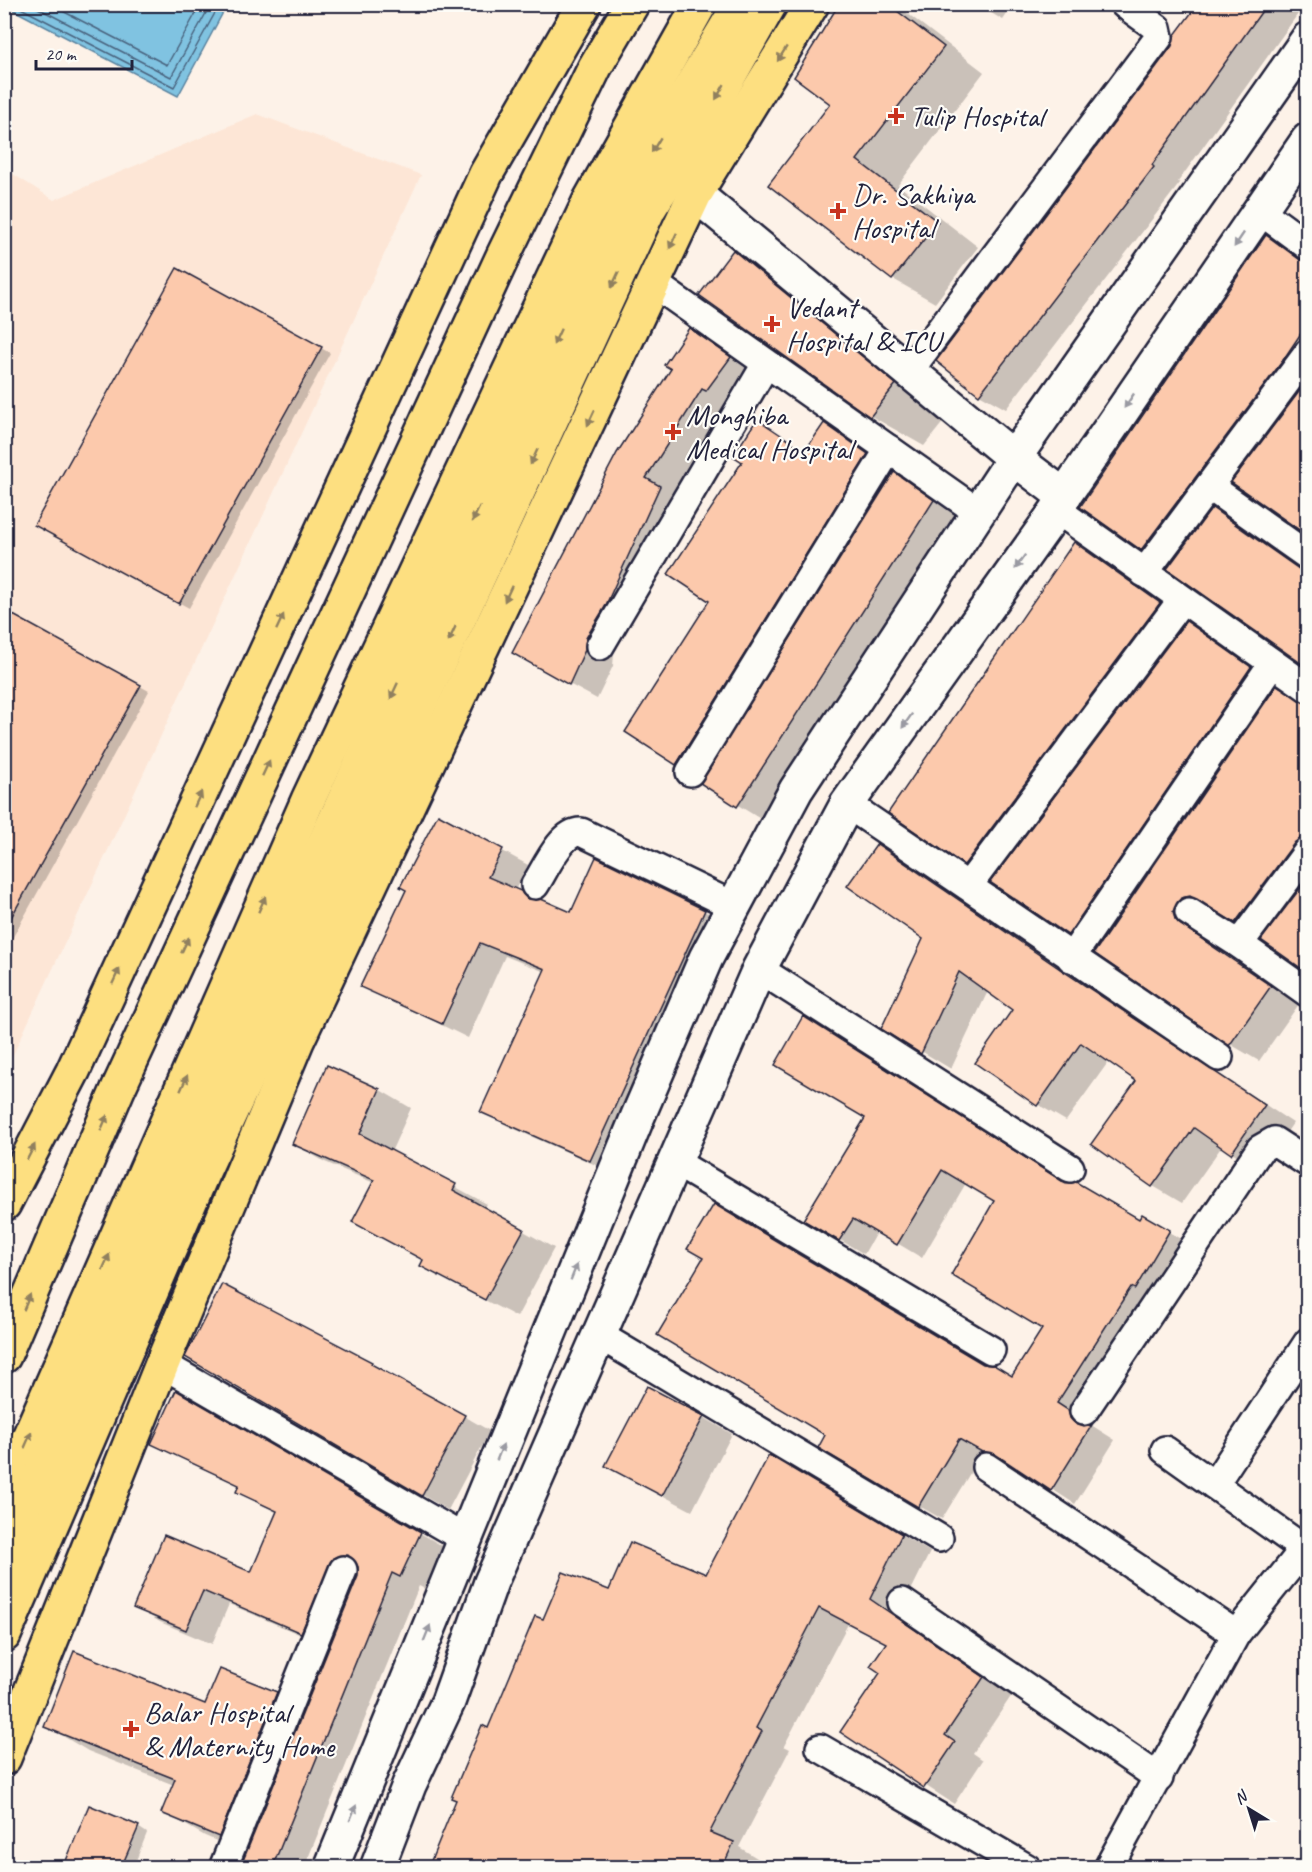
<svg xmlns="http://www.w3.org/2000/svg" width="1312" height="1872" viewBox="0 0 1312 1872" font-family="Caveat,sans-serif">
<rect width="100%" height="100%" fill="#fdf2e8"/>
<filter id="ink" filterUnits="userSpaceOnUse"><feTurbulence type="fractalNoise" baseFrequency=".0167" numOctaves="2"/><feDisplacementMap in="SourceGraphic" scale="12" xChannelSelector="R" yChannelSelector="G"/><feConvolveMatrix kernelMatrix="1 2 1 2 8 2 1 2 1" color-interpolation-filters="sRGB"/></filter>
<g filter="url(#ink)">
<path fill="#fde6d6" d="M 257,114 L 421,175 L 5,1072 L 5,169 L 54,200 Z"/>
<path fill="#80c3e1" stroke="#5a839f" stroke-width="1.5" d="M 4,5 L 5,4 L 227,5 L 178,96 Z"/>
<g fill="#0003">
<path d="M 841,4 L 895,4 L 984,72 L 898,185 L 978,247 L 935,303 L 893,279 L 770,184 L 832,104 Z"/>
<path d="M 976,4 L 1014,4 L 1003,20 Z"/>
<path d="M 1200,4 L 1305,4 L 1178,182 L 1180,183 L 1006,409 L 979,394 L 1173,47 Z"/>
<path d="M 1266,237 L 1308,261 L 1308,535 L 1234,483 L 1214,510 L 1308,571 L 1308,667 L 1171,566 L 1142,549 L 1082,505 Z"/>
<path d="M 734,252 L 787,282 L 948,416 L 924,446 L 871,416 L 701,294 Z"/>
<path d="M 178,270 L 330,353 L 189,608 L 36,524 Z"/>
<path d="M 689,330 L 758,374 L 687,503 L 632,622 L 614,654 L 613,666 L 597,699 L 541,669 Z"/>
<path d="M 757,421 L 807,452 L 824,425 L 852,441 L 895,471 L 894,473 L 962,518 L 767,823 L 702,783 L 704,779 L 627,732 L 711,600 L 744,461 Z"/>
<path d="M 1075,544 L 1104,560 L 1188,620 L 1186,623 L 1215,639 L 1279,685 L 1277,687 L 1308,705 L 1308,971 L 1265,938 L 1219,912 L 1205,919 L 1202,929 L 1209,943 L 1299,1004 L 1259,1061 L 1230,1044 L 1096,952 L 1097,950 L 965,863 Z"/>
<path d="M 4,611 L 149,691 L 8,946 L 4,944 Z"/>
<path d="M 439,816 L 528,865 L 515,890 L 535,900 L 572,914 L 704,911 L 730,925 L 616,1174 L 508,1126 L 482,1111 L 545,972 L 505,956 L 468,1038 L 362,986 Z"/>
<path d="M 878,845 L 907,862 L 1092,990 L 1293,1123 L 1261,1170 L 1222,1146 L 1182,1203 L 1153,1186 L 1093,1144 L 1138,1081 L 1109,1061 L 1066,1121 L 1037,1104 L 1014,1009 L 988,991 L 951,1069 L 883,1028 L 925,939 Z"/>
<path d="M 328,1067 L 380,1090 L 411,1108 L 391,1152 L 487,1204 L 484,1209 L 554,1248 L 517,1317 L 454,1284 L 425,1261 L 374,1183 L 325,1162 L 294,1144 Z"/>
<path d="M 867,1117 L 1064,1183 L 1139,1221 L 1142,1216 L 1192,1245 L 1080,1418 L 1115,1440 L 1075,1504 L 1016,1466 L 1007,1465 L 983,1452 L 942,1519 L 919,1506 L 983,1365 L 1013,1378 L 1044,1328 L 997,1201 L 966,1183 L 922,1258 L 877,1231 L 864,1254 L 806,1220 Z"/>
<path d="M 187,1357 L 371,1363 L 490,1431 L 448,1510 Z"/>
<path d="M 177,1393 L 446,1548 L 427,1590 L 419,1586 L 304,1868 L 242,1868 L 247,1854 L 205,1836 L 163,1812 L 174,1785 L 88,1751 L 46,1726 L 206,1706 L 276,1693 L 304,1710 L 329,1647 L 229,1604 L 212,1644 L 160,1622 L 135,1607 L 252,1574 L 278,1513 L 238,1492 L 240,1486 L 153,1443 Z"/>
<path d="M 703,1417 L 732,1434 L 692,1511 L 607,1466 Z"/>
<path d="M 798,1473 L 930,1552 L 898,1617 L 1012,1695 L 973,1753 L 983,1760 L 954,1804 L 843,1732 L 882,1673 L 887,1643 L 848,1624 L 784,1746 L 790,1749 L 739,1847 L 762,1861 L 759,1868 L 429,1868 L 489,1730 L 544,1621 L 610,1592 L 707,1576 Z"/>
<path d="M 138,1827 L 147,1833 L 133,1868 L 73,1868 Z"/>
</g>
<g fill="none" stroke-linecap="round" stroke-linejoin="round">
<g stroke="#48627d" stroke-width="1.5">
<path d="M 13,4 L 174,87 L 220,4"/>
<path d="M 30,4 L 171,77 L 211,4"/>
<path d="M 49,4 L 167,65 L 201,4"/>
</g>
</g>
<g fill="#fcc9ac" stroke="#22223b" stroke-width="1.5">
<path d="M 839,4 L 888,4 L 944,47 L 857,160 L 938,222 L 892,280 L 768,185 L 830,104 L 794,77 Z"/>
<path d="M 1198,4 L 1267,4 L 1152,165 L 1154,167 L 979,395 L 936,361 L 1172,46 L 1174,36 Z"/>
<path d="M 1266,235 L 1299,259 L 1308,262 L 1308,323 L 1281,363 L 1141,550 L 1080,507 Z"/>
<path d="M 733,250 L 896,384 L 870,417 L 699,295 Z"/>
<path d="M 177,268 L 322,347 L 179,604 L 34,525 Z"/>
<path d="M 689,328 L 731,357 L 706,391 L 702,389 L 646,478 L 660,486 L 605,607 L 586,638 L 585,650 L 569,685 L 512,653 L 617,453 L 671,369 L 664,365 Z"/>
<path d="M 1308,380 L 1308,536 L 1231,482 Z"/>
<path d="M 757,419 L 805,451 L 824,423 L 868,454 L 676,765 L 625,732 L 709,601 L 668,574 L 742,462 L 733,456 Z"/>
<path d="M 894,472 L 934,500 L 737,807 L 700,783 Z"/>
<path d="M 1212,508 L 1299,569 L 1308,572 L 1308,668 L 1167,569 Z"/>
<path d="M 1074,542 L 1160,603 L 964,865 L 888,813 Z"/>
<path d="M 4,610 L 141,685 L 4,930 Z"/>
<path d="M 1186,621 L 1251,667 L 1068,935 L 990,882 Z"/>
<path d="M 1277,685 L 1308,704 L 1308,836 L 1295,842 L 1235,923 L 1190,896 L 1181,898 L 1173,911 L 1175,919 L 1181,925 L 1271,986 L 1229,1046 L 1094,953 Z"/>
<path d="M 438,814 L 503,849 L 488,877 L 521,891 L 527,899 L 541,899 L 571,912 L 596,857 L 705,910 L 590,1161 L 480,1112 L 545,969 L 480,943 L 442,1024 L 360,987 L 406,890 L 400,887 Z"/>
<path d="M 877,844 L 1063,971 L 1265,1105 L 1231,1154 L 1194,1128 L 1152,1187 L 1091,1144 L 1136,1081 L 1081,1043 L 1037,1106 L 975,1063 L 1012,1010 L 959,972 L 921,1054 L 881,1029 L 923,939 L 847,886 Z"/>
<path d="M 1308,878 L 1308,973 L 1261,940 Z"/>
<path d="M 803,1016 L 1062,1181 L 1076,1182 L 1139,1219 L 1142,1214 L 1170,1230 L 1135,1289 L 1131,1287 L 1057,1403 L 1068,1410 L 1070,1418 L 1076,1424 L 1084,1427 L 1092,1425 L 1051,1491 L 995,1454 L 982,1452 L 959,1439 L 918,1507 L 818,1448 L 825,1435 L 657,1335 L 703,1258 L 687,1249 L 714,1204 L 983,1364 L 994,1365 L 1012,1376 L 1042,1329 L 951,1275 L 994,1201 L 942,1170 L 897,1245 L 853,1219 L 839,1241 L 803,1220 L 865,1118 L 775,1065 Z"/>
<path d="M 327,1065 L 380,1089 L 360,1134 L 456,1184 L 453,1190 L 524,1229 L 485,1300 L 420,1266 L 423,1260 L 352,1222 L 374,1180 L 292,1144 Z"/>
<path d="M 222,1284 L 372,1362 L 371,1364 L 465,1415 L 422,1496 L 185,1357 Z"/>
<path d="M 647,1386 L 704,1416 L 662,1496 L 605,1466 Z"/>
<path d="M 176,1390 L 421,1532 L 400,1577 L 392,1573 L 272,1868 L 240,1868 L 358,1576 L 358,1567 L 348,1555 L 333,1558 L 301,1633 L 203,1591 L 186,1630 L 133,1608 L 164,1535 L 251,1572 L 277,1511 L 236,1492 L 239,1485 L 151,1444 Z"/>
<path d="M 769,1455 L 902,1534 L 870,1599 L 984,1677 L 945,1735 L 955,1742 L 924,1788 L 840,1732 L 880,1673 L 870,1666 L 886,1643 L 819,1608 L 756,1728 L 762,1731 L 710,1832 L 734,1842 L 722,1868 L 428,1868 L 456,1800 L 451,1798 L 482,1725 L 488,1728 L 535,1616 L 543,1619 L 563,1572 L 609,1590 L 630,1542 L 706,1574 Z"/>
<path d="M 74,1651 L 205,1704 L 220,1669 L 277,1692 L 219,1837 L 161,1813 L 175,1779 L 44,1727 Z"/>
<path d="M 89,1805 L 139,1826 L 121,1868 L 63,1868 Z"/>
</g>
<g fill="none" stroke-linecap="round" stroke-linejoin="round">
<defs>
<g id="minor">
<path d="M 1259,210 L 1308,246"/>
<path d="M 653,283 L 978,512"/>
<path d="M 909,371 L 1159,37 L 1157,28 L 1124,4"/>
<path d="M 1209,486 L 1308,556"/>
<path d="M 1057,510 L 1308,688"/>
<path d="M 1144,573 L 1308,353"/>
<path d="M 600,646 L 766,364"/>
<path d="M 690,772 L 889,449"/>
<path d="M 847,804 L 1219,1057"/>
<path d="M 535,885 C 545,870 561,831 581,832 L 734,906"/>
<path d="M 968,886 L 1181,601"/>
<path d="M 1189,912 L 1239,944 L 1308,993"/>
<path d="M 1239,944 L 1308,851"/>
<path d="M 1071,958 L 1272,664"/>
<path d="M 759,969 L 1070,1168"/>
<path d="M 675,1162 L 991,1350"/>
<path d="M 599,1335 L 939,1538"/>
<path d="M 162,1364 L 465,1539"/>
<path d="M 1084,1411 L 1260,1149 L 1274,1141 L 1308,1163"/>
<path d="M 1165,1450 L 1304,1549"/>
<path d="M 986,1467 L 1236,1634"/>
<path d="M 1214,1485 L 1308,1342"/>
<path d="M 902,1602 L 1159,1778"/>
<path d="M 820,1748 L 1027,1868"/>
<path d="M 223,1868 L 343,1570"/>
<path d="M 1108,1868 L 1236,1634 L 1308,1544"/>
</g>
<g id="tertiary">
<path d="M 695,194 L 1014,458 L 1064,496"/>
<path d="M 331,1868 L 638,1116 L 706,958 L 796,790 L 1014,458 L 1308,39"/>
<path d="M 377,1868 L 409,1785 L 448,1702 L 491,1582 L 759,969 L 847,804 L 1057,510 L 1064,496 L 1308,140"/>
</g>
<g id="primary">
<path d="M 4,1204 L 73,1071 L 486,174 L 584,4"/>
<path d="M 4,1356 L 118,1089 L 503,256 L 595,67 L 632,4"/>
<path d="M 4,1494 L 308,800 L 590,200 L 700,4"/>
<path d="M 4,1561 L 107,1317 L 580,286 L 655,147 L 740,4"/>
<path d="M 4,1635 L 202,1174 L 649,209 L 695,136 L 770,4"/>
<path d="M 4,1758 L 162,1364 L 297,1041 L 695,194 L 812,4"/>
</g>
</defs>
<use href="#minor" stroke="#22223b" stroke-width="32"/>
<use href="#tertiary" stroke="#22223b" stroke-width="38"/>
<use href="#primary" stroke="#22223b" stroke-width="38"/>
<use href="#minor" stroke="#fdfcf7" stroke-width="27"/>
<use href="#tertiary" stroke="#fdfcf7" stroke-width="33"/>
<use href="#primary" stroke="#fddf80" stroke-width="33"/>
</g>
<defs><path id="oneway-solid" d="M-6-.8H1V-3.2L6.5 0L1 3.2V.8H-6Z" transform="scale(1.5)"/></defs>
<g fill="#90805e">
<use href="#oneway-solid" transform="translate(782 54) rotate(122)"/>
<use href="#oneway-solid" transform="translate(720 92) rotate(120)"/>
<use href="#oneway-solid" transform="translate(656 145) rotate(121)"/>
<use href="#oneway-solid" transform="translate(673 241) rotate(115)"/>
<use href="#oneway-solid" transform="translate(615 280) rotate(115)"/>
<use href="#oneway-solid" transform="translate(557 337) rotate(115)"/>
<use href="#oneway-solid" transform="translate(591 418) rotate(115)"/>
<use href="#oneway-solid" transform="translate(534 457) rotate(115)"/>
<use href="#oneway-solid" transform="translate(476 514) rotate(115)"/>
<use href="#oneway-solid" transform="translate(508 594) rotate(115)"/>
<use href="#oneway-solid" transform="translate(280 622) rotate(-65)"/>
<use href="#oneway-solid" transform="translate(452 634) rotate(115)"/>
<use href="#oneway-solid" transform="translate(394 691) rotate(115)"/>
<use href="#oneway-solid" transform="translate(266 768) rotate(-65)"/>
<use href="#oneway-solid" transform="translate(198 799) rotate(-65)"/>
<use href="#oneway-solid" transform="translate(262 904) rotate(-66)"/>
<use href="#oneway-solid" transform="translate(185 945) rotate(-65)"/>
<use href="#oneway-solid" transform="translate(116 976) rotate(-65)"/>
<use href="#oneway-solid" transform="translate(184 1083) rotate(-66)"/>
<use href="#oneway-solid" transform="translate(104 1123) rotate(-67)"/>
<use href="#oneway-solid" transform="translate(31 1152) rotate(-63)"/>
<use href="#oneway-solid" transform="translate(106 1262) rotate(-66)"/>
<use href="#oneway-solid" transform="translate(27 1302) rotate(-67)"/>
<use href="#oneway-solid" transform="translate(28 1440) rotate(-66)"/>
</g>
<g fill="#9a9aa2">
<use href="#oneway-solid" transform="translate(1239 240) rotate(124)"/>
<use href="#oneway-solid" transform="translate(1129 401) rotate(124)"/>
<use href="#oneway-solid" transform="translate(1020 562) rotate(125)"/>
<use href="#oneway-solid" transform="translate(907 721) rotate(125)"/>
<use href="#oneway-solid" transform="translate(574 1272) rotate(-68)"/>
<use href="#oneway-solid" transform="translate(500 1452) rotate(-68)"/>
<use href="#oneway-solid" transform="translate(427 1633) rotate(-68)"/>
<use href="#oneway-solid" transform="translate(353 1813) rotate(-68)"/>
</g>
</g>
<g fill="#c8321e" stroke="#fdfcf7" stroke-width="2">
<path d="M893 107h6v6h6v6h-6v6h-6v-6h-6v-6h6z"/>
<path d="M835 202h6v6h6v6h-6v6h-6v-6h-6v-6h6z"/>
<path d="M769 315h6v6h6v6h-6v6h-6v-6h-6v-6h6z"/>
<path d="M670 423h6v6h6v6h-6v6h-6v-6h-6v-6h6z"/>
<path d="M128 1720h6v6h6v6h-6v6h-6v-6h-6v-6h6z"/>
</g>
<g text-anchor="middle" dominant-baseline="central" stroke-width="4.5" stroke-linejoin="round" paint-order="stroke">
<g font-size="30" fill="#22223b" stroke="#fdfcf7" text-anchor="start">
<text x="910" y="116">Tulip Hospital</text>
<text x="852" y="194">Dr. Sakhiya<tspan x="852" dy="34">Hospital</tspan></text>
<text x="786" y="307">Vedant<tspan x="786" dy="34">Hospital &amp; ICU</tspan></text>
<text x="686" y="415">Monghiba<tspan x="686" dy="34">Medical Hospital</tspan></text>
<text x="144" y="1712">Balar Hospital<tspan x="144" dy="34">&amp; Maternity Home</tspan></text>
</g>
</g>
<rect width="1312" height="1872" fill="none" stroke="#fdfcf7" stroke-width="24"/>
<rect x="12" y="12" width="1288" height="1848" fill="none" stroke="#22223b" stroke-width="2" filter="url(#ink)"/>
<g transform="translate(1249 1809) rotate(322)" stroke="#fdfcf7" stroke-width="4.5" paint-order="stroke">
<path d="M0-4.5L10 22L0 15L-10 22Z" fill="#22223b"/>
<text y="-9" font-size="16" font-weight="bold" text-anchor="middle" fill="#22223b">N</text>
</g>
<path d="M36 60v9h96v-9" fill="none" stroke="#22223b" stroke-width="3"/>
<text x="45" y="60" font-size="18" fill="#22223b" stroke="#fdfcf7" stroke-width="4.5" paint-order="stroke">20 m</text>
</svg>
